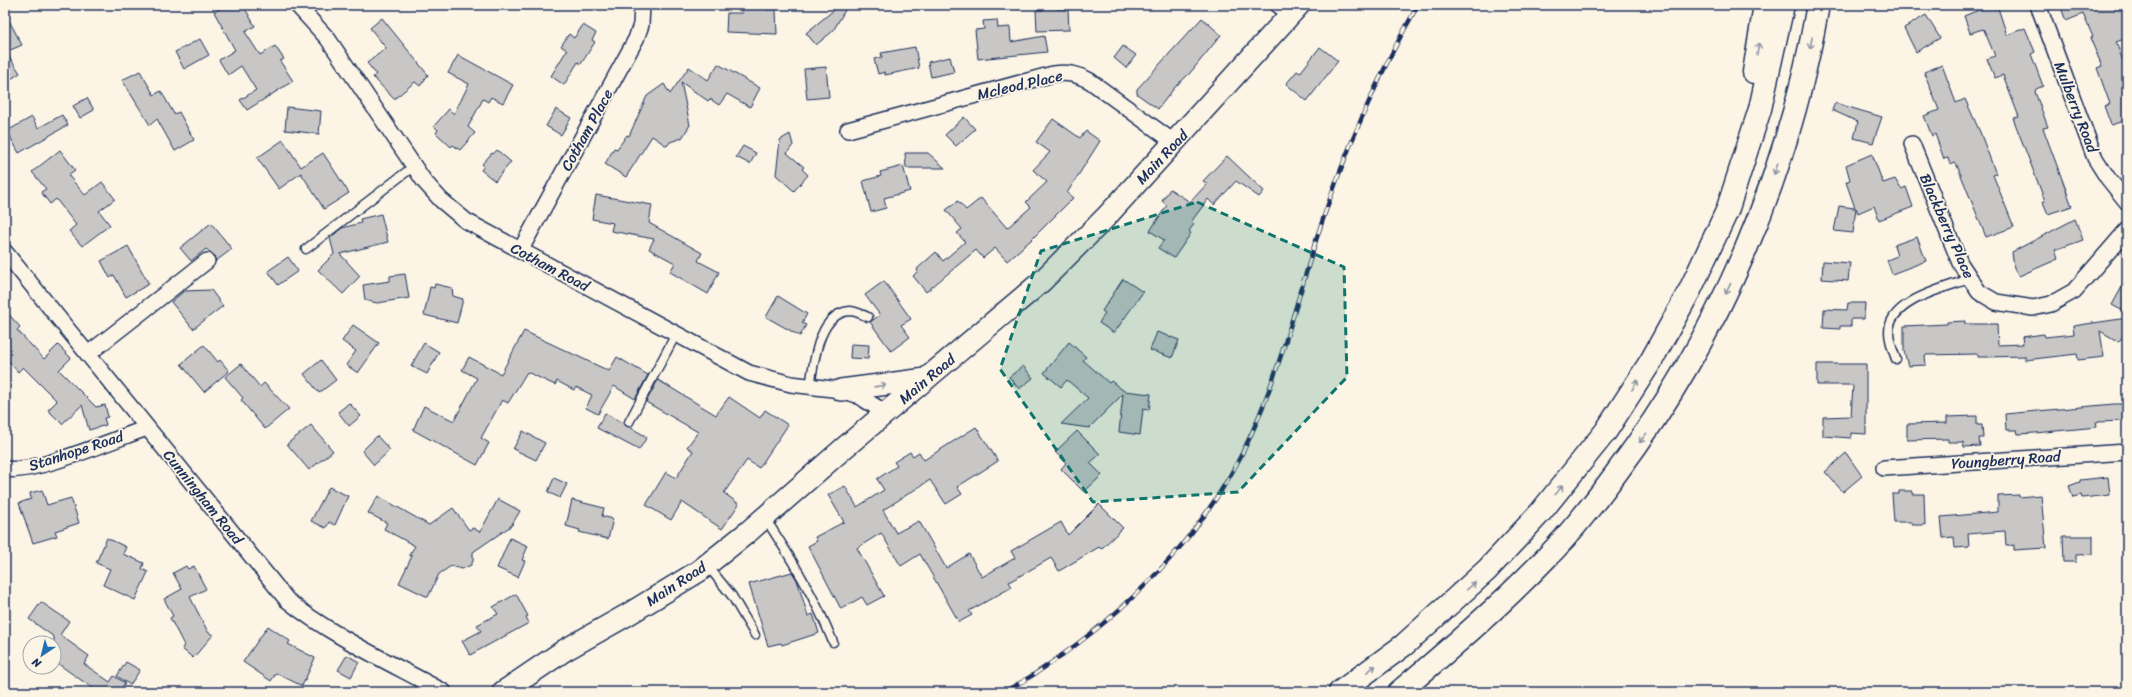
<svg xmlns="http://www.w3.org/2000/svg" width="2132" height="697" viewBox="0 0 2132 697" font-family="Sriracha,sans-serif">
<rect width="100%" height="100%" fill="#fcf5e5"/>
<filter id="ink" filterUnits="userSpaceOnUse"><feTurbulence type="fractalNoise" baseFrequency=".025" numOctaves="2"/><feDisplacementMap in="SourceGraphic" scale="8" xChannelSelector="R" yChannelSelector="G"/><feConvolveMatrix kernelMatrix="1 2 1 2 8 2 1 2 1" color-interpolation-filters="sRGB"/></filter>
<g filter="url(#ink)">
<g fill="#c8c7c6" stroke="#1b2f5e">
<path d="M 226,5 L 243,5 L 255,26 L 245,32 L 260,55 L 275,46 L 284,59 L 280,61 L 293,81 L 247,110 L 240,100 L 256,90 L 241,66 L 228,75 L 219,60 L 235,50 L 214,12 Z"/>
<path d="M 737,5 L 764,5 L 767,10 L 776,9 L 777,34 L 726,32 L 727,13 L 743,13 Z"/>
<path d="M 840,5 L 848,5 L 833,31 L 816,45 L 806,33 Z"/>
<path d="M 1991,5 L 1997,5 L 2007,35 L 2025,28 L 2035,52 L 2031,54 L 2043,86 L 2036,89 L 2035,92 L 2048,127 L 2043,128 L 2072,206 L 2048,214 L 2043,202 L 2045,201 L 2013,118 L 2019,117 L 2003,75 L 1995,78 L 1987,59 L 1995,56 L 1984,30 L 1983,29 L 1970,33 L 1964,16 Z"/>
<path d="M 2060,5 L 2127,5 L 2127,38 L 2116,42 L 2127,72 L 2127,77 L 2123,78 L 2127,90 L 2127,120 L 2111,125 L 2104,106 L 2110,104 L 2097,68 L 2102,66 L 2090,38 L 2093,37 L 2083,14 L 2066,21 Z"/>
<path d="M 1057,6 L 1057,9 L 1068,9 L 1069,30 L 1037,31 L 1036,10 L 1043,10 L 1043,7 Z"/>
<path d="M 5,13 L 22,45 L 6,52 L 20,73 L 5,83 Z"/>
<path d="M 1926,15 L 1940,38 L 1916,52 L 1904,28 Z"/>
<path d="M 382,18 L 428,75 L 420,86 L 415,82 L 394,99 L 373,77 L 376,74 L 367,63 L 386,48 L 370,28 Z"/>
<path d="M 1202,18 L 1221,35 L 1190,73 L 1175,87 L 1158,109 L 1137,94 L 1137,89 Z"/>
<path d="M 997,20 L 998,28 L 1010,27 L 1011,42 L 1044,36 L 1047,52 L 978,59 L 975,30 L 984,29 L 983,21 Z"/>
<path d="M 583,25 L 596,33 L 592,40 L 595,42 L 581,64 L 578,62 L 564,85 L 551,76 L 567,50 L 561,46 L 569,34 L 574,38 Z"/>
<path d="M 200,39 L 209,55 L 184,69 L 175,52 Z"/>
<path d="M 1123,46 L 1136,55 L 1126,68 L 1114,58 Z"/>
<path d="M 915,47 L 919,68 L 885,75 L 885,72 L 878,74 L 874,59 L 882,57 L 881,53 Z"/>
<path d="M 1320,47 L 1338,61 L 1307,101 L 1286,84 L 1297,71 L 1300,73 Z"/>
<path d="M 458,55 L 513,85 L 503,103 L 491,97 L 488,102 L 483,99 L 468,127 L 475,133 L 460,150 L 453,145 L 451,147 L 436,133 L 438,130 L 434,126 L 449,109 L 454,114 L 469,84 L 448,73 Z"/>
<path d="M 950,57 L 954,72 L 931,77 L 928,62 Z"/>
<path d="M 718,64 L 760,88 L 750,107 L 727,94 L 719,105 L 710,99 L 708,101 L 681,82 L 690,125 L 682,138 L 670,142 L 667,146 L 652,136 L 626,177 L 605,164 L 614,148 L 617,149 L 627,135 L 629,136 L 647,96 L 664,84 L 670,94 L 689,67 L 708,80 Z"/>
<path d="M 1942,65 L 1956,103 L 1965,99 L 1980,132 L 1996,174 L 1993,175 L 2014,227 L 1986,237 L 1956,163 L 1950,165 L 1948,158 L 1944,159 L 1935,134 L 1932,136 L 1924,116 L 1939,110 L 1924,72 Z"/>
<path d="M 826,67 L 829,97 L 807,99 L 804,69 Z"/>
<path d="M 140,71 L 154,95 L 161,91 L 174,114 L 179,112 L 194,140 L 175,151 L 157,119 L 150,125 L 122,80 Z"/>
<path d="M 87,98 L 94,110 L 80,118 L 73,106 Z"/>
<path d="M 1835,103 L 1882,117 L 1873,143 L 1854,138 L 1858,122 L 1832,110 Z"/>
<path d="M 287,107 L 321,111 L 319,134 L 285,130 Z"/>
<path d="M 556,109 L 571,118 L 561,135 L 546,126 Z"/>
<path d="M 62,115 L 68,125 L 19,153 L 7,131 L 32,117 L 38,128 Z"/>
<path d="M 964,117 L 975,129 L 956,146 L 945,135 Z"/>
<path d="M 1053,119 L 1080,138 L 1086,131 L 1100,141 L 1067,193 L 1073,198 L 1032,239 L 1007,261 L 995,248 L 983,258 L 976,250 L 926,292 L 913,276 L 918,271 L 917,269 L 936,252 L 943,261 L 965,242 L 957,233 L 962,229 L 946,210 L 958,201 L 966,210 L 981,198 L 1007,228 L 1031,207 L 1026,202 L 1047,182 L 1033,170 L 1050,152 L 1036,142 Z"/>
<path d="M 790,134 L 793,145 L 787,153 L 804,167 L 802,169 L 808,175 L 794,191 L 776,175 L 780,140 Z"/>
<path d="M 283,140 L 301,167 L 323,153 L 349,193 L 324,209 L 301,173 L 279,189 L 257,158 Z"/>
<path d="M 743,146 L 756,153 L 750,164 L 736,157 Z"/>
<path d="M 60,150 L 75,170 L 68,175 L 85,195 L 102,182 L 115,199 L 99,211 L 110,225 L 82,246 L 69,231 L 76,225 L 56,199 L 50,204 L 41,192 L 46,189 L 32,172 Z"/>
<path d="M 497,150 L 511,162 L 495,181 L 481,170 L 484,166 L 482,164 L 492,153 L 493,154 Z"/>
<path d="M 905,153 L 928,153 L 945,168 L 906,168 Z"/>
<path d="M 1872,154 L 1883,183 L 1895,179 L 1901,189 L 1906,187 L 1913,207 L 1879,220 L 1874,206 L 1858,213 L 1856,208 L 1853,233 L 1834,231 L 1839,206 L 1855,208 L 1846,182 L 1850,180 L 1846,165 Z"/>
<path d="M 1227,156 L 1264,191 L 1259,197 L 1236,181 L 1214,205 L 1208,199 L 1191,222 L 1194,224 L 1189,231 L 1191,233 L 1174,258 L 1158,248 L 1164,240 L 1150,231 L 1167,205 L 1162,201 L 1170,189 L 1190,202 L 1207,184 L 1203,181 Z"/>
<path d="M 903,166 L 910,191 L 884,198 L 886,208 L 871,212 L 863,181 L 881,176 L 880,172 Z"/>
<path d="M 596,195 L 652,205 L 649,223 L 702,253 L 698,261 L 719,272 L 708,294 L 670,272 L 675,263 L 649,249 L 654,239 L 611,231 L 613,223 L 592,219 Z"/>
<path d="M 381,214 L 388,242 L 340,254 L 360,276 L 343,294 L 318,270 L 334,254 L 330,238 L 342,228 L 361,223 L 360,219 Z"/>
<path d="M 2075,219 L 2083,240 L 2055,250 L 2058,259 L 2019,276 L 2014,268 L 2012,252 Z"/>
<path d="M 211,223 L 232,249 L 216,261 L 214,255 L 206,249 L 191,261 L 180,248 Z"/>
<path d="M 1917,237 L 1926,261 L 1892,274 L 1887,260 L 1897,256 L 1894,245 Z"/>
<path d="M 128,246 L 149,284 L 126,297 L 114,275 L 110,278 L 101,261 Z"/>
<path d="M 288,257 L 298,271 L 278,285 L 268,271 Z"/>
<path d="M 1823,261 L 1850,263 L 1848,281 L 1822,279 Z"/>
<path d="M 405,274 L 409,298 L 377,303 L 365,300 L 363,285 L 390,281 L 390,276 Z"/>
<path d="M 2127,278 L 2127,313 L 2112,305 Z"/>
<path d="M 1123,279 L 1143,292 L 1114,333 L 1099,323 L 1105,313 L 1102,311 Z"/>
<path d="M 884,281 L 911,319 L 901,325 L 910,337 L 891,351 L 870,322 L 880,315 L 865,295 Z"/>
<path d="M 435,284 L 452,288 L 453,296 L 463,299 L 457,323 L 424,315 L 430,287 L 434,288 Z"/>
<path d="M 211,290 L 223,306 L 193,329 L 171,302 L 184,291 Z"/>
<path d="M 778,296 L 807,314 L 802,323 L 806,325 L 800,336 L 766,317 Z"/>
<path d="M 1848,303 L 1865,303 L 1864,319 L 1851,319 L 1851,326 L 1840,326 L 1840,329 L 1823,328 L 1824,309 L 1847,310 Z"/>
<path d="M 5,310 L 20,327 L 17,330 L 44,359 L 58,345 L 71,358 L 59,370 L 96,407 L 105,405 L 108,417 L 104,418 L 106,425 L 89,430 L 82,405 L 62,424 L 48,410 L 57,401 L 23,367 L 18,372 L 5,357 Z"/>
<path d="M 2127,318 L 2127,329 L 2119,342 L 2100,331 L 2104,357 L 2078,360 L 2077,354 L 2025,360 L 2025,356 L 1987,357 L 1978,357 L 1978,354 L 1925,355 L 1926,365 L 1908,366 L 1904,351 L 1904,326 L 1947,324 L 1947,322 L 1965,321 L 1965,324 L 1997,324 L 1998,345 L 2023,344 L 2022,337 L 2044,334 L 2045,337 L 2074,334 L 2073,326 Z"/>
<path d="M 353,325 L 379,343 L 358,373 L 346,365 L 356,351 L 342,341 Z"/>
<path d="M 524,331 L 609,371 L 617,357 L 648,375 L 635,399 L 614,386 L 598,414 L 586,408 L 592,395 L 576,387 L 574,390 L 557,381 L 555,385 L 527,372 L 508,403 L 502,400 L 481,438 L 489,443 L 477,465 L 413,430 L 424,406 L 454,421 L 477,378 L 462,370 L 469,357 L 501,374 Z"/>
<path d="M 1157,332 L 1179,340 L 1172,358 L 1150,350 Z"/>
<path d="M 1069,342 L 1086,357 L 1083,360 L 1109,383 L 1111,381 L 1124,391 L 1151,394 L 1149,410 L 1143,409 L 1140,435 L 1119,432 L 1123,394 L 1089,428 L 1061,424 L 1088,398 L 1067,380 L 1061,387 L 1044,373 Z"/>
<path d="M 424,343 L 439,352 L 427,374 L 411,366 Z"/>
<path d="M 851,344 L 869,345 L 868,359 L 850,358 Z"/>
<path d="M 204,345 L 218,362 L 220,360 L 229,371 L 204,392 L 181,364 Z"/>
<path d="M 321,360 L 336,380 L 319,393 L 304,374 Z"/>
<path d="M 241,364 L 260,387 L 264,383 L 289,409 L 265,429 L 241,400 L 243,398 L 225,377 Z"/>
<path d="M 1817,364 L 1866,364 L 1866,434 L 1851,433 L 1851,438 L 1823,436 L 1823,417 L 1851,416 L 1853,385 L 1817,385 Z"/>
<path d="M 1023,366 L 1033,378 L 1019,389 L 1009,377 Z"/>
<path d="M 658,380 L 716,415 L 729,397 L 760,418 L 765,410 L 788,425 L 759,468 L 747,460 L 724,493 L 739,504 L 722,529 L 682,502 L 671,520 L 646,505 L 666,472 L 676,478 L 693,451 L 687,447 L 698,432 L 646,402 Z"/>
<path d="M 349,403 L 361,416 L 349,426 L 338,412 Z"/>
<path d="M 2114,404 L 2127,404 L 2127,421 L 2096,422 L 2097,427 L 2035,433 L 2018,434 L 2017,430 L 2006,430 L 2005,414 Z"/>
<path d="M 605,413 L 647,437 L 639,450 L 597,428 Z"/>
<path d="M 1977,416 L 1977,425 L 1982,425 L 1983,438 L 1979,438 L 1980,446 L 1964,447 L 1963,442 L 1948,442 L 1948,439 L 1907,440 L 1907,424 L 1947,423 L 1947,417 Z"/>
<path d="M 311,425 L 333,451 L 309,470 L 287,444 Z"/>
<path d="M 976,427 L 998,461 L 957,487 L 962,494 L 946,504 L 930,480 L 883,510 L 896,533 L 919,521 L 946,568 L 969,554 L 982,577 L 1015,558 L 1011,551 L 1061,522 L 1068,535 L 1099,504 L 1123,528 L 1101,549 L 1099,547 L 1059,571 L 1051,558 L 1009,582 L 1012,587 L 969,611 L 972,615 L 959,622 L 920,554 L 901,566 L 881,533 L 857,548 L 884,596 L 867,605 L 862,597 L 841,609 L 808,546 L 817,541 L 815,537 L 844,522 L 828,495 L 845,486 L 857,507 L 884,490 L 877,479 L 897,466 L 894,462 L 910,452 L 913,456 L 919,452 L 924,460 Z"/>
<path d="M 523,431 L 545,443 L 536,460 L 513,449 Z"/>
<path d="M 1077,431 L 1100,454 L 1090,463 L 1102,475 L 1084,492 L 1061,469 L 1066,463 L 1055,452 Z"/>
<path d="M 377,436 L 390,450 L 374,465 L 362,451 Z"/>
<path d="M 1846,453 L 1862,476 L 1843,492 L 1825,472 Z"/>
<path d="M 2108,477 L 2110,495 L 2082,498 L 2081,495 L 2073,497 L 2069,486 L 2080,482 L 2080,480 Z"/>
<path d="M 554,478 L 567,484 L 560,498 L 548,492 Z"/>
<path d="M 329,487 L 348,496 L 335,525 L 329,522 L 326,528 L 311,521 Z"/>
<path d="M 42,490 L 47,505 L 71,498 L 79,523 L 55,531 L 57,536 L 33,543 L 19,503 L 31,499 L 30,493 Z"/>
<path d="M 1899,491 L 1912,491 L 1912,494 L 1924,494 L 1925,525 L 1912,525 L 1912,522 L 1894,522 L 1892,494 L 1899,494 Z"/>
<path d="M 2019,495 L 2019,497 L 2041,495 L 2046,548 L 2014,550 L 2014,545 L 2006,546 L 2005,531 L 1968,534 L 1969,547 L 1955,548 L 1954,537 L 1943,538 L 1941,517 L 1998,512 L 1998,496 Z"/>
<path d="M 378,496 L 429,525 L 453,508 L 469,530 L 473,528 L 480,532 L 498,499 L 520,511 L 511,526 L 473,552 L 473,561 L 471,565 L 462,569 L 451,566 L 439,574 L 428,597 L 399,583 L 412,556 L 409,555 L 415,546 L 384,529 L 387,523 L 368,513 Z"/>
<path d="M 572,500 L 604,508 L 602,516 L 613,519 L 608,539 L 579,532 L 580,530 L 566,526 Z"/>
<path d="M 2063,536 L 2093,536 L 2093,554 L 2076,555 L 2076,562 L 2064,562 Z"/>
<path d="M 107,538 L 126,547 L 123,554 L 144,563 L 142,569 L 148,572 L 135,600 L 103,585 L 110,569 L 96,563 Z"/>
<path d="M 510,538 L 528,546 L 522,560 L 525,561 L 518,577 L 497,568 Z"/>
<path d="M 186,566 L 188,569 L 194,566 L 206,589 L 190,597 L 208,632 L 213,635 L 193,658 L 182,649 L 184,645 L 170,618 L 173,616 L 164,599 L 182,589 L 173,573 Z"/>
<path d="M 792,572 L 797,580 L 808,616 L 813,614 L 819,633 L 782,645 L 781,643 L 768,646 L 749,584 Z"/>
<path d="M 516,594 L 528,616 L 526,617 L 529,623 L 470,655 L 462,641 L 481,631 L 477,625 L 498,614 L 493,607 Z"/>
<path d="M 41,602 L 69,621 L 60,635 L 89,656 L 84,664 L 110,682 L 114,676 L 125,683 L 121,689 L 126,692 L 98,692 L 54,661 L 54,637 L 29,619 Z"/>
<path d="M 268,626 L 290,641 L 288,644 L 315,658 L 302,686 L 276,673 L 271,681 L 243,662 Z"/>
<path d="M 347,655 L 359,662 L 351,677 L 338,670 Z"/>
<path d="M 126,662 L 140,670 L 130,685 L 117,676 Z"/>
</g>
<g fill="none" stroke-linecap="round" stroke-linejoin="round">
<defs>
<g id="lane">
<path d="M 306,249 L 414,166"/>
<path d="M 1896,359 C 1893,351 1889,341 1889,332 C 1889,300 1946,288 1969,279"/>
<path d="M 810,386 C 814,363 818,313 850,311 C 856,311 863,315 868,317"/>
<path d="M 629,422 L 676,334"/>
<path d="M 765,518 C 791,558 815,597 833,642"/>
<path d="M 707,565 L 732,596 L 755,635"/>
</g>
<g id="street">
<path d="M 297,5 L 328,39 L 424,181 L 441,200 L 466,221 L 749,373 L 791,384 L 841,390 L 857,395 L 886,413"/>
<path d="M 1278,5 L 1292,14"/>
<path d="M 2038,5 L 2095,158 L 2107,177 L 2127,202"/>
<path d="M 848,130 L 1053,74 C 1068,72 1077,74 1090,81 L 1175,143"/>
<path d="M 1912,144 L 1960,263 L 1979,292 L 1996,302 L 2033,308 L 2051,304 L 2074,291 L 2127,230"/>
<path d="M 520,251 L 636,39 L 641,25 L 642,5"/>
<path d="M 5,252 L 287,600 C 331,636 393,664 444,692"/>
<path d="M 88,354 L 207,261"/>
<path d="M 1884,468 L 2127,452"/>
<path d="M 5,469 C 35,474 115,439 147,428"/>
</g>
<g id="secondary">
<path d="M 841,390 L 926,379"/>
<path d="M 503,692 L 565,650 L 627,615 L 699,571 L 748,532 L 844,448 L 1041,282 L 1106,217 L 1299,5"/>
</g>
<g id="highway">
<path d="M 1754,72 L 1765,5"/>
<path d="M 1340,692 L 1404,645 L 1487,570 L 1540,513 L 1606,431 L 1651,361 L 1690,290 L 1727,211 L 1760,109 L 1783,5"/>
<path d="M 1399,692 C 1450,649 1500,606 1546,558 C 1572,532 1595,502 1617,472 C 1720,335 1789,174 1818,5"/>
</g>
</defs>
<use href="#lane" stroke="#1b2f5e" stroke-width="11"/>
<use href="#street" stroke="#1b2f5e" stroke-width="18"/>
<use href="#secondary" stroke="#1b2f5e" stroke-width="24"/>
<use href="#highway" stroke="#1b2f5e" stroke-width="25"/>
<use href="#lane" stroke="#fcf5e5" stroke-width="8"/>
<use href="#street" stroke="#fcf5e5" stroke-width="15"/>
<use href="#secondary" stroke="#fcf5e5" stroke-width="21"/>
<use href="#highway" stroke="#fcf5e5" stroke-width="22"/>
<defs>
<path id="rail" d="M 1003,692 C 1024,682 1043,669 1062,655 C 1140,600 1210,525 1250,437 C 1279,373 1296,304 1317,237 C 1343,157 1376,78 1418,5"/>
</defs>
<use href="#rail" stroke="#1b2f5e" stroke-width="4.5"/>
<use href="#rail" stroke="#fcf5e5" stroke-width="3" stroke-dasharray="9" stroke-linecap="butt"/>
</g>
<defs><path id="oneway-shaft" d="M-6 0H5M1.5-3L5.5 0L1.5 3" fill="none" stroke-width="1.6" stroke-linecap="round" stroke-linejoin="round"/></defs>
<g stroke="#8c92a2">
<use href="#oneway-shaft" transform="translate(1811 43) rotate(102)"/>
<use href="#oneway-shaft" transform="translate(1758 49) rotate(-80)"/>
<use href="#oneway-shaft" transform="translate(1776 169) rotate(109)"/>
<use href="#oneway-shaft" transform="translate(1728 289) rotate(115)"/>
<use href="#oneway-shaft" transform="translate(1635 385) rotate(-58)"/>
<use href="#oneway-shaft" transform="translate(880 386) rotate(-8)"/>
<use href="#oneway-shaft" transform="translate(1643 438) rotate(127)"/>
<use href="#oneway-shaft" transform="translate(1559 490) rotate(-51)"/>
<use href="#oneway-shaft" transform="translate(1471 586) rotate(-42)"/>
<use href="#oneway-shaft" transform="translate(1371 669) rotate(-36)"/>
</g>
</g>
<path fill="#0f766e" fill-opacity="0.2" stroke="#0f766e" stroke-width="3" stroke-dasharray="8 5" stroke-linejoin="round" d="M 1197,202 L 1344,267 L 1347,377 L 1238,492 L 1093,502 L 1000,369 L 1041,251 Z"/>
<g text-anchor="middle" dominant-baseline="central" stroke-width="3.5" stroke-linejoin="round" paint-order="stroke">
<g font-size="15" fill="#1b2f5e" stroke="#fcf5e5">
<text transform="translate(1020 85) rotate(-13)">Mcleod Place</text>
<text transform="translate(2076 107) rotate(69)">Mulberry Road</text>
<text transform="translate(587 130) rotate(-61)">Cotham Place</text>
<text transform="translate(1162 157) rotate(-47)">Main Road</text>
<text transform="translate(1947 226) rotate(66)">Blackberry Place</text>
<text transform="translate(550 267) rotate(28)">Cotham Road</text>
<text transform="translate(927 379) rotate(-40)">Main Road</text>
<text transform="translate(76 451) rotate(-18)">Stanhope Road</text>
<text transform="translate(2006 460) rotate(-4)">Youngberry Road</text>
<text transform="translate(203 497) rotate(51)">Cunningham Road</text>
<text transform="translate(676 584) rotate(-33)">Main Road</text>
</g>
</g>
<rect width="2132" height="697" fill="none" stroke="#fcf5e5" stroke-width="20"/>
<rect x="10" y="10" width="2112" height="677" fill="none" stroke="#1b2f5e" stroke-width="1.5" filter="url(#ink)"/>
<g transform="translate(42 655) rotate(215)"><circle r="19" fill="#fcf5e5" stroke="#a2a6af"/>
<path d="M0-3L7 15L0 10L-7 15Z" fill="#1f6fb2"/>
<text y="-6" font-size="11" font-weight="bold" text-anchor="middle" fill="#1b2f5e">N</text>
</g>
</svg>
